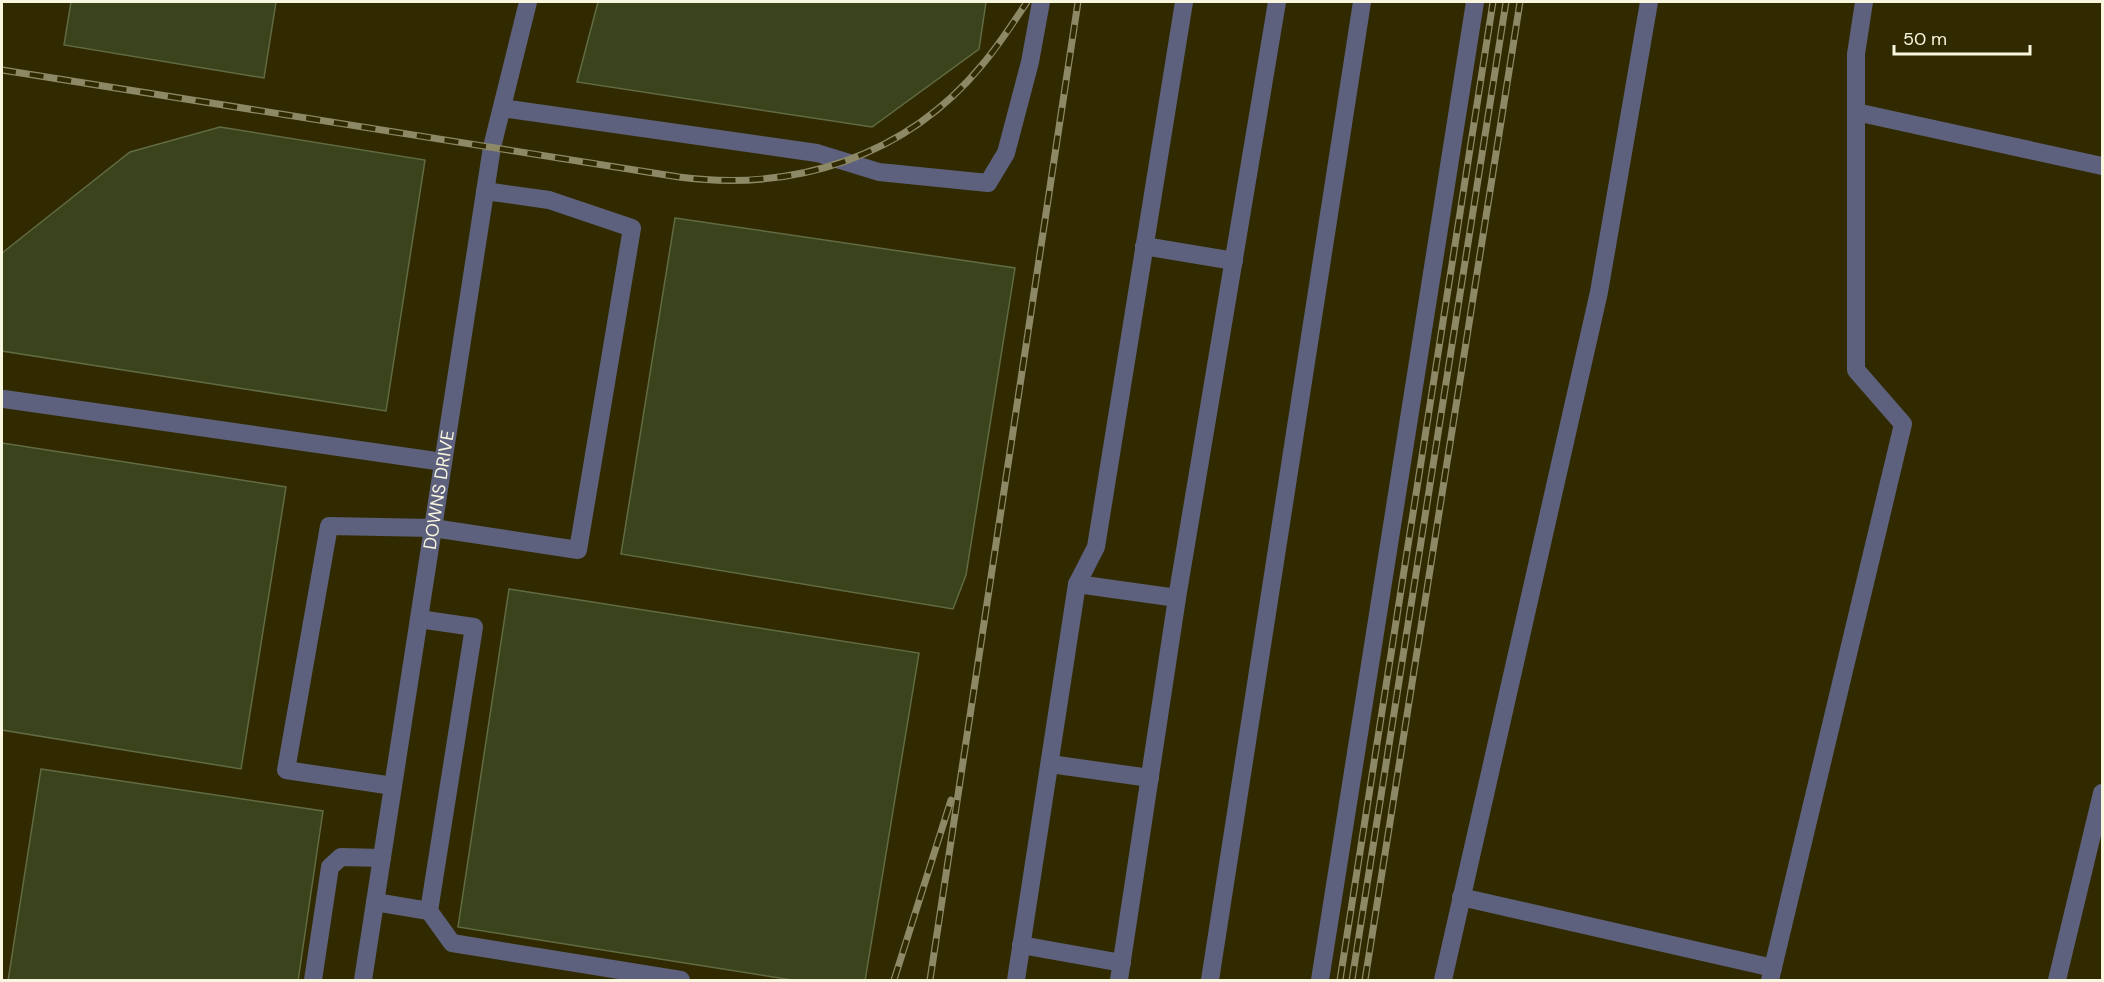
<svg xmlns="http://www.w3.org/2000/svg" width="2104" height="982" viewBox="0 0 2104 982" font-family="'DM Sans',sans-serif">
<rect width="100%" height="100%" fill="#312a00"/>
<g fill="#3a431b" stroke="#616b43" stroke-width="1.5">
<path d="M 71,2 L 276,2 L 264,78 L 64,45 Z"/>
<path d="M 598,2 L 986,2 L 979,49 L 872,127 L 577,82 Z"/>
<path d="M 220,127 L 425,160 L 386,411 L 2,351 L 2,253 L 130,152 Z"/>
<path d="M 675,218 L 1015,268 L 966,575 L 953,609 L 621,554 Z"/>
<path d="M 2,443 L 286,487 L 241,769 L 2,730 Z"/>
<path d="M 509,589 L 919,653 L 865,981 L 799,981 L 458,927 Z"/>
<path d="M 41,769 L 323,811 L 298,981 L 8,981 Z"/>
</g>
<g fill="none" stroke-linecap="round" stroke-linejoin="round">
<g stroke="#5e617d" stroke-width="18">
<path d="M 502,108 L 817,153 L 879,172 L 988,183 L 1006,153 L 1030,62 L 1041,2"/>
<path d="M 1856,112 L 2102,166"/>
<path d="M 1144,246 L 1234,261"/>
<path d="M 4,399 L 443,462"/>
<path d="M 1077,584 L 1177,598 L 1277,2"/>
<path d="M 1050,764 L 1150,778"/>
<path d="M 393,786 L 286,770 L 329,526 L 433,528 L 578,550 L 632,228 L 549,200 L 485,191"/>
<path d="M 1461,897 L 1773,968"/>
<path d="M 375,902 L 429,911 L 474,627 L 419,619"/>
<path d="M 429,911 L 452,943 L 681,980"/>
<path d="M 1021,945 L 1122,963"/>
<path d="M 313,980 L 330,867 L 341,857 L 382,858"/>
<path id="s1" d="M 363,980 L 492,147 L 528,2"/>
<path d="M 1016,980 L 1077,584 L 1096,547 L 1184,2"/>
<path d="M 1119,980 L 1177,598"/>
<path d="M 1210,980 L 1362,2"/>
<path d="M 1320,980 L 1475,2"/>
<path d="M 1443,980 L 1599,292 L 1649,2"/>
<path d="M 1770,980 L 1903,424 L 1856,370 L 1856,54 L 1864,2"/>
<path d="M 2057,980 L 2102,793"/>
</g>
<defs>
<g id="rail">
<path d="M 2,70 L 679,177 C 794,192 906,157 982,65 C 999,45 1013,23 1027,2"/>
<path d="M 894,980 L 951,800"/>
<path d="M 930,980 L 1078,2"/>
<path d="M 1340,980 L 1493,2"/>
<path d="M 1352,980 L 1506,2"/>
<path d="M 1365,980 L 1520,2"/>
</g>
</defs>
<use href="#rail" stroke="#8d8866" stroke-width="7"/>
<use href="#rail" stroke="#312a00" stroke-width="4.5" stroke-dasharray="14" stroke-linecap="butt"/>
</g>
<g text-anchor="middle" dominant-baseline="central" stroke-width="6" stroke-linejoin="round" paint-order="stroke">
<g font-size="18" fill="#f9f6df" stroke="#312a00">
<text stroke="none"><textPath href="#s1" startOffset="496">DOWNS DRIVE</textPath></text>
</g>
</g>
<rect width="2104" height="982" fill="none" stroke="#f9f6df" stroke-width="6"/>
<path d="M1894 45v9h136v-9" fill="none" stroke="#f9f6df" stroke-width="3"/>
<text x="1903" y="45" font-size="18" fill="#f9f6df" stroke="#312a00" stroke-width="4.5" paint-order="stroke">50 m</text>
</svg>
